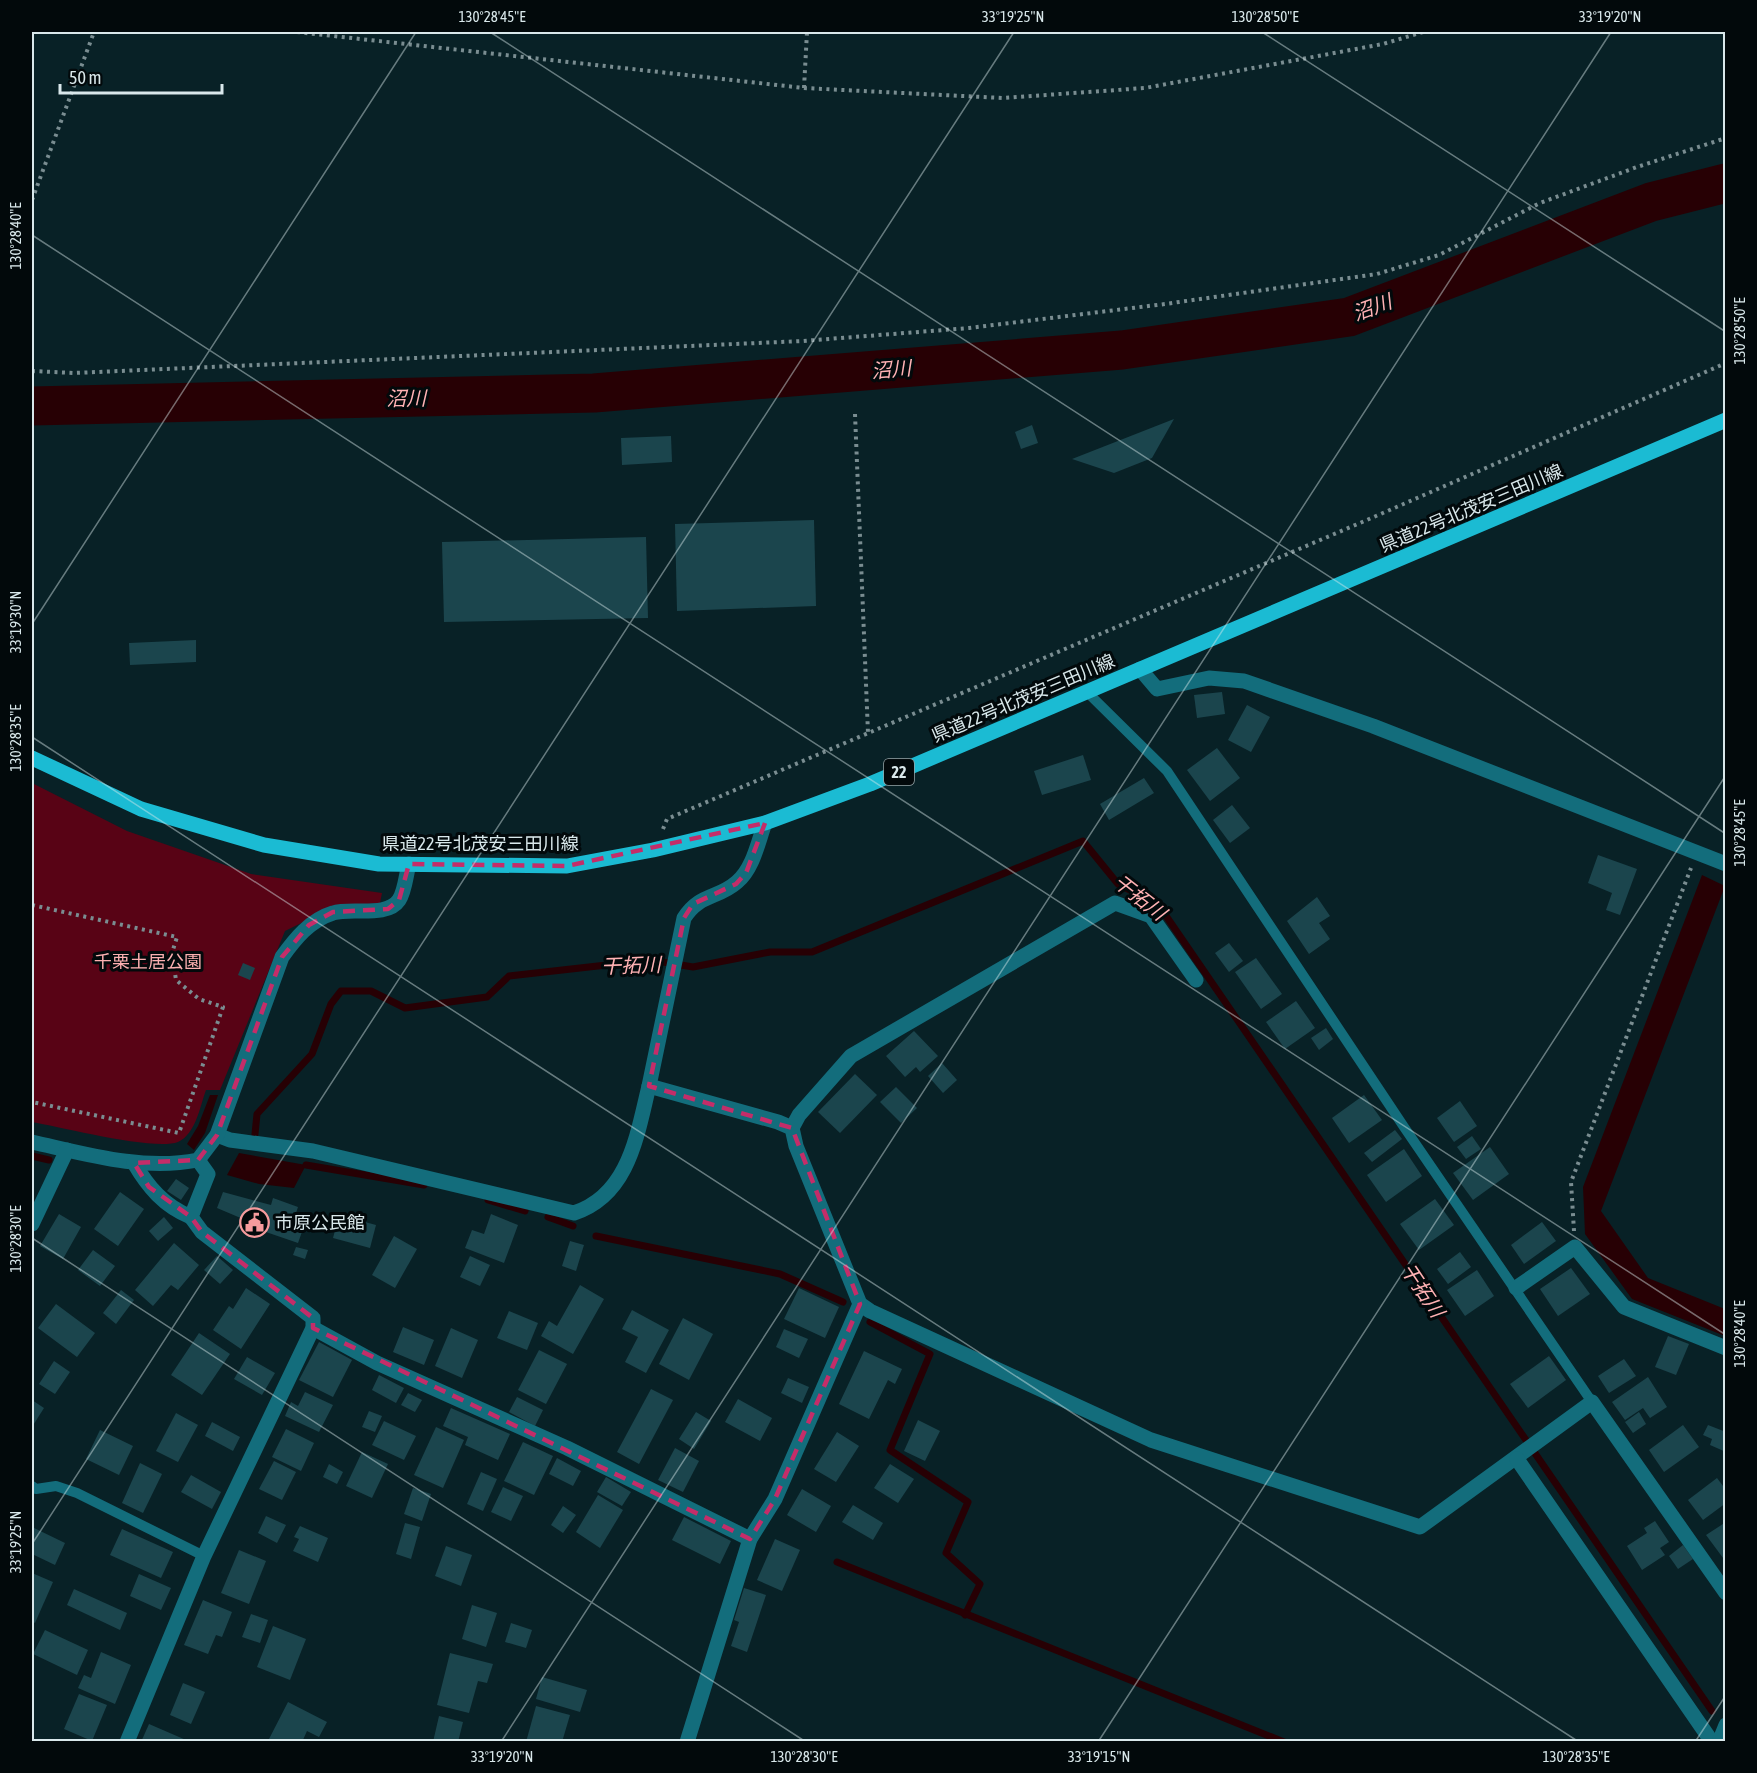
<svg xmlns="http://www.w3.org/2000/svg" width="1757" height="1773" viewBox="0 0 1757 1773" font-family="'Asap Condensed','Noto Sans JP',sans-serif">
<rect width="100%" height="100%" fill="#082126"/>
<path fill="#580315" d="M 32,783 L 127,831 L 251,874 L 382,893 L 380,903 L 334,907 L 285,931 L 220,1090 L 206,1090 C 200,1106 196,1134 178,1142 C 154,1151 61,1127 32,1122 Z"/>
<g fill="#270004">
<path d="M 1702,875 L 1725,886 L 1601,1211 L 1648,1278 L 1725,1309 L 1725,1336 L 1632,1299 L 1585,1234 L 1583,1187 Z"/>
<path d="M 210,1095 L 218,1095 L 205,1133 L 194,1150 L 187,1144 L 198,1126 Z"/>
<path d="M 239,1153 L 306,1165 L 294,1188 L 259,1184 L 227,1175 Z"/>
</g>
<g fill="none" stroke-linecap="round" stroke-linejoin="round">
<g stroke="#270004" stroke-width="7">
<path d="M 255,1134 L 257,1114 L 312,1054 L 331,1004 L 341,991 L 371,991 L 405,1008 L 487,997 L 509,976 L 651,960 L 693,967 L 770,952 L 812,952 L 1083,841 L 1118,884 L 1156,903 L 1162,910 L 1712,1711"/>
<path d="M 32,1156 L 49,1160"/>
<path d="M 306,1165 L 424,1185"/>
<path d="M 488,1200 L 525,1211"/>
<path d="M 548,1217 L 573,1226"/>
<path d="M 596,1236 L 780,1274 L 843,1302"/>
<path d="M 870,1322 L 930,1354 L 890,1450 L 968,1502 L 946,1553 L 980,1584 L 965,1615"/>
<path d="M 837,1562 L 1284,1742"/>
</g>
<path stroke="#270004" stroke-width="39" d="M 32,406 L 594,393 L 1122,350 L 1349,317 L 1651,202 L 1726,183"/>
</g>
<g fill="#1b454d">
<path d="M 1174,419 L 1152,458 L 1114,473 L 1072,459 Z"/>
<path d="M 1032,425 L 1038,443 L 1021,449 L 1015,432 Z"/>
<path d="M 671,436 L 672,462 L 622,465 L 621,438 Z"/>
<path d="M 814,520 L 816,606 L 677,611 L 675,524 Z"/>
<path d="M 646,537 L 648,618 L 444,622 L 442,542 Z"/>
<path d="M 196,640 L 196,662 L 130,665 L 129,643 Z"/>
<path d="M 1222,692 L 1225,714 L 1197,718 L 1194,695 Z"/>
<path d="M 1247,705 L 1270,717 L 1251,752 L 1228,740 Z"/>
<path d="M 1217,748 L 1240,778 L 1210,801 L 1187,770 Z"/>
<path d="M 1083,755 L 1091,780 L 1042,795 L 1034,771 Z"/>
<path d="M 1144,778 L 1154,793 L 1109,820 L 1100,804 Z"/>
<path d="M 1232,805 L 1250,828 L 1230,843 L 1213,820 Z"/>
<path d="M 1598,855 L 1637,869 L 1620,915 L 1606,910 L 1612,893 L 1588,883 Z"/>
<path d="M 1317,897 L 1330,916 L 1319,923 L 1330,939 L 1309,954 L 1287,921 Z"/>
<path d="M 1229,943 L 1243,961 L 1229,972 L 1215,953 Z"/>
<path d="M 1256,958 L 1282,994 L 1261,1009 L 1235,972 Z"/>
<path d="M 243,963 L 255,968 L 250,980 L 238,975 Z"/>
<path d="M 1296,1001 L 1315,1028 L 1285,1049 L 1266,1022 Z"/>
<path d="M 1326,1028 L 1333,1039 L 1319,1050 L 1311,1038 Z"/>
<path d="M 914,1031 L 938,1056 L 920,1072 L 916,1067 L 905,1077 L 886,1056 Z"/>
<path d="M 942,1063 L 957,1080 L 943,1093 L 928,1076 Z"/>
<path d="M 855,1074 L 877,1095 L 840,1133 L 818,1112 Z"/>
<path d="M 896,1087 L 917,1108 L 901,1123 L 880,1102 Z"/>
<path d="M 1364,1095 L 1382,1120 L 1349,1143 L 1332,1118 Z"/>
<path d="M 1460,1101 L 1477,1126 L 1454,1142 L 1437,1118 Z"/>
<path d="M 1395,1130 L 1402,1139 L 1372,1162 L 1364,1153 Z"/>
<path d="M 1472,1136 L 1481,1149 L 1466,1159 L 1457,1147 Z"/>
<path d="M 1490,1147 L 1509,1174 L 1473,1200 L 1453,1173 Z"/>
<path d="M 1404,1149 L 1422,1176 L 1386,1202 L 1367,1175 Z"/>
<path d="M 176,1179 L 189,1188 L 181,1200 L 167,1191 Z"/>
<path d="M 120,1192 L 144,1209 L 118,1246 L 94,1229 Z"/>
<path d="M 223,1192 L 271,1205 L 273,1198 L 298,1207 L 292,1225 L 303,1229 L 298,1243 L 263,1231 L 264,1228 L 217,1208 Z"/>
<path d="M 1435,1199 L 1454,1225 L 1419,1250 L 1400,1224 Z"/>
<path d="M 59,1214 L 81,1227 L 63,1259 L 40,1246 Z"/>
<path d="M 491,1214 L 518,1225 L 504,1263 L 465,1248 L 472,1230 L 484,1234 Z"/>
<path d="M 339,1215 L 376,1225 L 370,1248 L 333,1238 Z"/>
<path d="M 164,1217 L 173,1228 L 158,1241 L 149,1231 Z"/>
<path d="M 1542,1222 L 1556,1241 L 1524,1264 L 1511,1245 Z"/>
<path d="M 394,1236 L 417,1249 L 395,1288 L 372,1275 Z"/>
<path d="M 570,1241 L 584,1245 L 576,1271 L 562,1266 Z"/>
<path d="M 174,1243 L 199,1265 L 178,1290 L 171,1285 L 153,1306 L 135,1290 Z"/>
<path d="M 296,1247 L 308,1250 L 305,1259 L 293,1255 Z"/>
<path d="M 93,1250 L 115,1266 L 100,1286 L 78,1270 Z"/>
<path d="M 1460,1252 L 1471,1267 L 1448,1284 L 1437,1269 Z"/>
<path d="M 217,1256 L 233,1270 L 220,1284 L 204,1270 Z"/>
<path d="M 470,1256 L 490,1265 L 480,1286 L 460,1277 Z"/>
<path d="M 1571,1268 L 1590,1294 L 1558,1316 L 1540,1289 Z"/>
<path d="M 1477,1270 L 1494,1296 L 1465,1316 L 1447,1290 Z"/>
<path d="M 580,1285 L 604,1299 L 573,1354 L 541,1336 L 549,1321 L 557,1326 Z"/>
<path d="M 246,1288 L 270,1304 L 241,1349 L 213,1330 L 229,1306 L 233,1309 Z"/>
<path d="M 799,1288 L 839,1307 L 825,1338 L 784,1319 Z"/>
<path d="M 121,1290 L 134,1300 L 116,1324 L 103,1313 Z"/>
<path d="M 56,1304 L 95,1333 L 77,1357 L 38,1328 Z"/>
<path d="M 632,1310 L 669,1330 L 646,1373 L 625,1362 L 638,1337 L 622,1329 Z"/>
<path d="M 509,1311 L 538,1323 L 527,1350 L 497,1338 Z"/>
<path d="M 683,1318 L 713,1334 L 689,1380 L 659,1364 Z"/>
<path d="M 403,1327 L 434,1340 L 424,1365 L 393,1352 Z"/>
<path d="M 451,1328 L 478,1340 L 462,1378 L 435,1366 Z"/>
<path d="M 784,1329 L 808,1339 L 799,1358 L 776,1347 Z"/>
<path d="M 199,1333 L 230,1354 L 202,1395 L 171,1375 Z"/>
<path d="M 1668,1336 L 1689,1344 L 1676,1375 L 1655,1367 Z"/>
<path d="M 319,1342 L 352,1360 L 333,1397 L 299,1380 Z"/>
<path d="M 539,1350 L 567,1364 L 546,1404 L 518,1390 Z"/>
<path d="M 864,1351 L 902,1369 L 895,1384 L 888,1380 L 869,1419 L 839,1404 Z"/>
<path d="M 1549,1356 L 1566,1380 L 1528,1408 L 1510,1384 Z"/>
<path d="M 247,1357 L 275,1373 L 262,1395 L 234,1379 Z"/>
<path d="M 1624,1359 L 1636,1376 L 1609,1393 L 1598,1376 Z"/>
<path d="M 54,1361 L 70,1372 L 55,1394 L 39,1384 Z"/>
<path d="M 379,1375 L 404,1388 L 396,1403 L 372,1390 Z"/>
<path d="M 1648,1377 L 1667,1407 L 1650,1418 L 1643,1408 L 1625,1420 L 1612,1402 Z"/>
<path d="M 788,1378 L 809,1387 L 802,1403 L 781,1393 Z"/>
<path d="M 651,1389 L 673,1400 L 639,1464 L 617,1452 Z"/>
<path d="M 305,1392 L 333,1405 L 319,1432 L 285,1416 L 291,1402 L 298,1406 Z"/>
<path d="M 408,1393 L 422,1400 L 415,1412 L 401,1405 Z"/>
<path d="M 517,1397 L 543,1410 L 535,1426 L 509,1412 Z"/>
<path d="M 738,1399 L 772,1418 L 760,1441 L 725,1422 Z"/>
<path d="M 32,1400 L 44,1408 L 32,1427 Z"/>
<path d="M 451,1408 L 510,1434 L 498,1460 L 465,1445 L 468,1437 L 443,1426 Z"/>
<path d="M 369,1411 L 382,1416 L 375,1432 L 362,1427 Z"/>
<path d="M 696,1412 L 711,1421 L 694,1449 L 679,1439 Z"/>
<path d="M 1639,1412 L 1646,1424 L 1633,1433 L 1625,1422 Z"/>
<path d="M 176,1413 L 198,1425 L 178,1462 L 156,1451 Z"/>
<path d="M 918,1420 L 940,1431 L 925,1461 L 904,1451 Z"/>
<path d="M 384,1421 L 416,1436 L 404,1460 L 372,1445 Z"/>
<path d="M 212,1422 L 240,1437 L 233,1451 L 205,1436 Z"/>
<path d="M 1683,1425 L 1699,1447 L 1664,1472 L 1649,1450 Z"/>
<path d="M 1708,1425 L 1726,1432 L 1726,1452 L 1710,1445 L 1712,1439 L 1703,1435 Z"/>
<path d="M 436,1427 L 464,1440 L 443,1488 L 414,1475 Z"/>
<path d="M 286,1429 L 314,1443 L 301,1471 L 272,1457 Z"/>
<path d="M 100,1430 L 133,1446 L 119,1475 L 86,1459 Z"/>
<path d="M 837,1432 L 859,1446 L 836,1482 L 814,1469 Z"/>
<path d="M 523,1442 L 553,1456 L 534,1495 L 504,1481 Z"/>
<path d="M 675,1448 L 699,1461 L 683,1492 L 658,1480 Z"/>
<path d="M 362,1452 L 388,1464 L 372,1498 L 346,1486 Z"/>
<path d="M 557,1458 L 581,1471 L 573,1486 L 549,1474 Z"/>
<path d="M 274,1461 L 296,1472 L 282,1500 L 259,1489 Z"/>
<path d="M 140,1463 L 162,1474 L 143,1513 L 122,1503 Z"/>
<path d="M 329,1464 L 343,1472 L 337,1484 L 323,1477 Z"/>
<path d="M 890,1464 L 914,1479 L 898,1503 L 874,1488 Z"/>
<path d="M 481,1472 L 497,1479 L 483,1511 L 467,1504 Z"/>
<path d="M 191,1475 L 221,1492 L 212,1509 L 181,1492 Z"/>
<path d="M 606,1477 L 631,1492 L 622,1506 L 597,1492 Z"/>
<path d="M 1717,1478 L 1726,1490 L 1726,1503 L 1703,1520 L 1688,1500 Z"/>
<path d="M 503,1487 L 523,1496 L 511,1521 L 491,1512 Z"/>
<path d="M 413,1488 L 431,1494 L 422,1521 L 404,1514 Z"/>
<path d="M 802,1489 L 831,1506 L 816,1532 L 787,1515 Z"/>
<path d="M 598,1495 L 623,1510 L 600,1548 L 576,1532 Z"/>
<path d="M 853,1505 L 883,1523 L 873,1540 L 842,1522 Z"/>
<path d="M 563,1506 L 576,1515 L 563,1533 L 551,1525 Z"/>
<path d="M 266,1516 L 286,1525 L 277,1543 L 258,1533 Z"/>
<path d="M 684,1517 L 731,1541 L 720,1564 L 672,1540 Z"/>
<path d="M 1655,1521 L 1669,1542 L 1660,1548 L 1665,1555 L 1642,1570 L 1627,1546 L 1647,1533 L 1644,1528 Z"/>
<path d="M 1726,1522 L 1726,1562 L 1706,1535 Z"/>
<path d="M 405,1523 L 420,1527 L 411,1559 L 396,1554 Z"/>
<path d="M 300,1526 L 328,1538 L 318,1562 L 293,1551 L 299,1539 L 294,1537 Z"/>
<path d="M 32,1527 L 65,1543 L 55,1565 L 32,1554 Z"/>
<path d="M 122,1529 L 173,1552 L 161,1578 L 110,1555 Z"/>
<path d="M 775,1539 L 800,1550 L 782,1591 L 757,1580 Z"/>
<path d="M 1683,1545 L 1693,1559 L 1678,1569 L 1669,1556 Z"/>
<path d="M 446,1546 L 472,1555 L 461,1586 L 435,1576 Z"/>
<path d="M 239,1550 L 266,1561 L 249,1604 L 221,1593 Z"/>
<path d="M 32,1573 L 53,1582 L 35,1623 L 32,1621 Z"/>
<path d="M 139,1574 L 171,1588 L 161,1610 L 130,1596 Z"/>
<path d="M 744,1588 L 766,1595 L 747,1652 L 731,1646 L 739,1622 L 734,1620 Z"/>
<path d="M 74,1589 L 127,1613 L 120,1630 L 67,1605 Z"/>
<path d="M 203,1600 L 232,1612 L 222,1637 L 216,1635 L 208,1654 L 184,1645 Z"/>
<path d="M 472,1605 L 497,1613 L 486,1647 L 462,1639 Z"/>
<path d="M 251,1614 L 268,1620 L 260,1643 L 242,1637 Z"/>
<path d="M 511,1623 L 532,1630 L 526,1648 L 505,1642 Z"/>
<path d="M 273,1626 L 306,1639 L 290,1680 L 257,1667 Z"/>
<path d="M 45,1630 L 88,1650 L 77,1675 L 33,1654 Z"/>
<path d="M 101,1652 L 131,1665 L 115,1704 L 78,1688 L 84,1675 L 91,1678 Z"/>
<path d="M 450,1653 L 493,1664 L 487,1683 L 478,1681 L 469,1713 L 437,1705 Z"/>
<path d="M 542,1677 L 587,1690 L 580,1712 L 536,1699 Z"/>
<path d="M 183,1683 L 205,1692 L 191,1724 L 170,1715 Z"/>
<path d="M 79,1694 L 107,1705 L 92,1741 L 64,1729 Z"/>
<path d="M 288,1702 L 327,1722 L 319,1737 L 307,1731 L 302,1742 L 274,1742 L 269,1739 Z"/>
<path d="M 536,1706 L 570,1715 L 562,1742 L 526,1742 Z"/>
<path d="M 439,1716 L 463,1722 L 458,1742 L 433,1742 Z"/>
<path d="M 149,1724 L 186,1740 L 185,1742 L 141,1742 Z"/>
</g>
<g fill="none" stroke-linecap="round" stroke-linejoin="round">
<g stroke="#7a8d91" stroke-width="4" stroke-dasharray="3 4.5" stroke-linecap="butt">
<path d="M 297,32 L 804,88 L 1003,98 L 1145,88 L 1383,44 L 1423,32"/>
<path d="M 804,88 L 807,32"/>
<path d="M 32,200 L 94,32"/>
<path d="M 32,371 L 74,373 L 803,341 L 969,328 L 1165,304 L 1377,274 L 1439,255 L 1540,203 L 1637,167 L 1726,138"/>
<path d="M 855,414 L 868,733"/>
<path d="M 663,829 L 667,819 L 1360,523 L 1726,363"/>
<path d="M 32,905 L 177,937 L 172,953 L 176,980 L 199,999 L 223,1007 L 179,1133 L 32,1102"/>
<path d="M 1574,1231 L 1571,1182 L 1691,868"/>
</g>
<g stroke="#136d7c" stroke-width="10">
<path d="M 1088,693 L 1167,771 L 1404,1127 L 1592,1402"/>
<path d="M 32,1486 L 36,1489 L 56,1486 L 77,1493 L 204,1556"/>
</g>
<g stroke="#136d7c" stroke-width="15">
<path d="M 1140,669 L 1157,689 L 1209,678 L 1244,681 L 1373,726 L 1726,864"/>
<path d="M 765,823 C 758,842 753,869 737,882 C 718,899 700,893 684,918 L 649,1086 L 778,1122 L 792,1128 L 796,1146 L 860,1304 L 870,1311 L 1151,1440 L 1420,1527 L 1592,1402 L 1726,1593"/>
<path d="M 792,1128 L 799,1115 L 851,1056 L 1115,903 L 1151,916 L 1196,980"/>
<path d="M 217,1135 L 230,1140 L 313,1151 L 574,1213 C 629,1195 637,1135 649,1086"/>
<path d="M 32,1142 C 86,1154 142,1171 198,1160 L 217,1135 L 282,957 C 295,939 310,920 333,913 C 351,907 387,918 399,900 C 405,891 406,875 409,864"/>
<path d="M 134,1163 C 148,1187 164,1206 191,1217"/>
<path d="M 32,1224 L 67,1150"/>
<path d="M 1516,1288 L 1575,1247 L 1624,1307 L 1726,1348"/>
<path d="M 313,1328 L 377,1363 L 567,1448 L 750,1539"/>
<path d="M 1517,1459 L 1712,1742"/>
<path d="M 127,1742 L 204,1556 L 313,1328 L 313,1318 L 202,1232 L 191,1217 L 208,1174 L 198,1160"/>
<path d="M 687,1742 L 750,1539 L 775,1499 L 860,1304"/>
</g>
<path stroke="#136d7c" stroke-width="15" d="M 1719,1742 L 1726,1725"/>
<path stroke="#1bbbd3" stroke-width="15" d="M 32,758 L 141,809 L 264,845 L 379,864 L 567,866 L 653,850 L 765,823 L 870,784 L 1726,420"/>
</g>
<path fill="none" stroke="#c42d69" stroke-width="4.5" stroke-dasharray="12 8" stroke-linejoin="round" d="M 765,823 L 746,873 L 736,884 L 693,904 L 684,918 L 649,1086 L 792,1128 L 860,1304 L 775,1499 L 750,1539 L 313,1328 L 313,1318 L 202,1232 L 191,1217 L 149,1187 L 134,1163 L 198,1160 L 217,1135 L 282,957 L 309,925 L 333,912 L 388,909 L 399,900 L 409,864 L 567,866 Z"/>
<path fill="none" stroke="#d9e8eb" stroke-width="1.5" stroke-opacity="0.45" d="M 490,32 L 1726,834M 1262,32 L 1726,332M 32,235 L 1726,1335M 32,624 L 416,32M 32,737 L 1579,1742M 32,1238 L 806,1742M 32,1544 L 1014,32M 32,1740 L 34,1742M 501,1742 L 1611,32M 1098,1742 L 1726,775M 1695,1742 L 1726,1695"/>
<defs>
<symbol id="civic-ring" viewBox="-11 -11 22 22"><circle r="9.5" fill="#02090b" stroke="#f59b9d" stroke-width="1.5"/><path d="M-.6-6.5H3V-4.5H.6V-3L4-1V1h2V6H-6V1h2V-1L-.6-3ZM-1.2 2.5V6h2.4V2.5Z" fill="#f59b9d"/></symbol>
</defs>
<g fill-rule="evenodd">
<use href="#civic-ring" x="238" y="1206" width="33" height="33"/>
</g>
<g text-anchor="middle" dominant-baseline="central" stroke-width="6" stroke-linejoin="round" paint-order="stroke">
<rect fill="#02090b" stroke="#98a5a8" stroke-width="1.5" x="884" y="759" width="30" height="26" rx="4.5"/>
<g font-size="16" font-weight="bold" fill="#d9e8eb">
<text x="899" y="772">22</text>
</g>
<g font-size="18" fill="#d9e8eb" stroke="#02090b">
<text transform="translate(1471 508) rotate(-23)">県道22号北茂安三田川線</text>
<text transform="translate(1023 698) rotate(-23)">県道22号北茂安三田川線</text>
<text x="480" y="843">県道22号北茂安三田川線</text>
</g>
<g font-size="18" fill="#fdb0b1" stroke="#02090b">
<text x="148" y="961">千栗土居公園</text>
</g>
<g font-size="18" fill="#d9e8eb" stroke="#02090b" text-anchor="start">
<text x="275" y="1222">市原公民館</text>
</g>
<g font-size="20" font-style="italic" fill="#ffb2b4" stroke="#02090b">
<text transform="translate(1372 307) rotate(-20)">沼川</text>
<text transform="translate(891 369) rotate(-5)">沼川</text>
<text transform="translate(406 398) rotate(-1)">沼川</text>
<text transform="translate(1140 897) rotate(38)">干拓川</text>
<text transform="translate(631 965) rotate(-2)">干拓川</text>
<text transform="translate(1423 1290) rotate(56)">干拓川</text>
</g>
</g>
<rect width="1757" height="1773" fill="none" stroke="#02090b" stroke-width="66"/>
<path d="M60 84v9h162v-9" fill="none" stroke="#d9e8eb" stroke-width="3"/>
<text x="69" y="84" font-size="18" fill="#d9e8eb" stroke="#02090b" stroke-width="4.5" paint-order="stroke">50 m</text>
<rect x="33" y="33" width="1691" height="1707" fill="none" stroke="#d9e8eb" stroke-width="2"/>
<g font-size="15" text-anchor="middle" fill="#d9e8eb">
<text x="492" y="22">130°28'45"E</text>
<text x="1013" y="22">33°19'25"N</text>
<text x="1265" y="22">130°28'50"E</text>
<text x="1610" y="22">33°19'20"N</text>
<text transform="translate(16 236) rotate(-90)" y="5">130°28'40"E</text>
<text transform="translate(1740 331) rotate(-90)" y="5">130°28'50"E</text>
<text transform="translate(16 622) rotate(-90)" y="5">33°19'30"N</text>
<text transform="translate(16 738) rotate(-90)" y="5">130°28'35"E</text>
<text transform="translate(1740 833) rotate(-90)" y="5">130°28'45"E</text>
<text transform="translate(16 1239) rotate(-90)" y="5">130°28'30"E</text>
<text transform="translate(1740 1334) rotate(-90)" y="5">130°28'40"E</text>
<text transform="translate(16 1542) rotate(-90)" y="5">33°19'25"N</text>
<text x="502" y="1762">33°19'20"N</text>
<text x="804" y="1762">130°28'30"E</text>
<text x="1099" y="1762">33°19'15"N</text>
<text x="1576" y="1762">130°28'35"E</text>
</g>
</svg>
